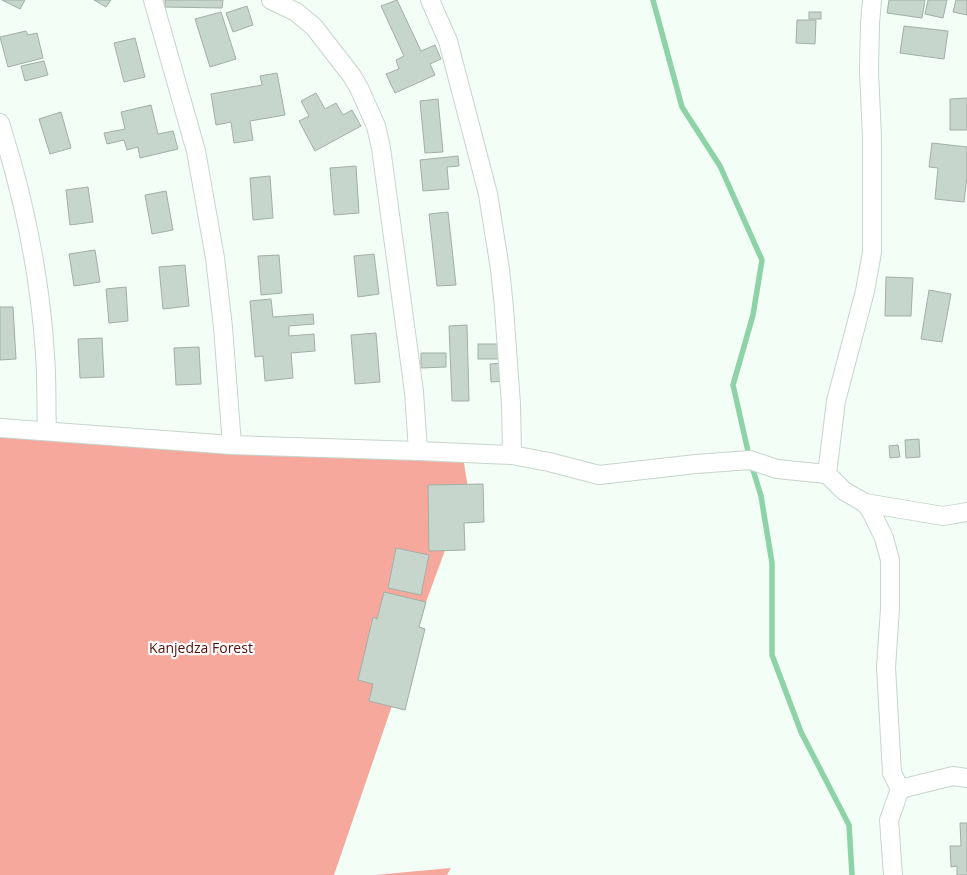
<svg xmlns="http://www.w3.org/2000/svg" width="967" height="875" viewBox="0 0 967 875" font-family="'Open Sans',sans-serif">
<rect width="100%" height="100%" fill="#f2fef6"/>
<g fill="#f6a89d">
<path d="M 0,436 L 463,457 L 468,488 L 426,602 L 419,627 L 334,875 L 0,875 Z"/>
<path d="M 451,868 L 447,875 L 375,875 Z"/>
</g>
<g fill="none" stroke-linecap="round" stroke-linejoin="round">
<path stroke="#8dd3a7" stroke-width="5.5" d="M 653,0 L 682,107 L 720,166 L 762,260 L 753,315 L 733,385 L 750,460 L 761,496 L 772,563 L 772,655 L 801,732 L 849,825 L 852,875"/>
</g>
<g fill="#c7d6cc" stroke="#a1afa5">
<path d="M 2,0 L 25,0 L 20,9 Z"/>
<path d="M 94,0 L 111,0 L 106,7 Z"/>
<path d="M 165,0 L 223,0 L 222,8 L 165,7 Z"/>
<path d="M 397,0 L 421,51 L 435,45 L 441,59 L 430,64 L 435,75 L 395,93 L 386,74 L 399,69 L 396,60 L 404,56 L 381,6 Z"/>
<path d="M 889,0 L 925,0 L 922,18 L 887,13 Z"/>
<path d="M 928,0 L 947,0 L 943,18 L 925,14 Z"/>
<path d="M 956,0 L 967,0 L 967,15 L 953,12 Z"/>
<path d="M 247,6 L 253,25 L 233,32 L 226,13 Z"/>
<path d="M 221,12 L 236,59 L 210,67 L 195,19 Z"/>
<rect x="809" y="12" width="12" height="7"/>
<path d="M 797,20 L 816,20 L 815,44 L 796,43 Z"/>
<path d="M 904,26 L 948,31 L 944,59 L 900,53 Z"/>
<path d="M 26,31 L 28,35 L 37,33 L 43,58 L 8,67 L 0,37 Z"/>
<path d="M 135,38 L 145,77 L 124,82 L 114,43 Z"/>
<path d="M 44,61 L 48,75 L 25,81 L 21,66 Z"/>
<path d="M 277,73 L 285,115 L 250,121 L 253,140 L 234,143 L 231,122 L 216,125 L 211,94 L 262,85 L 260,76 Z"/>
<path d="M 316,93 L 325,109 L 336,103 L 343,115 L 352,110 L 361,126 L 315,151 L 299,121 L 309,116 L 301,101 Z"/>
<path d="M 967,98 L 967,130 L 950,130 L 950,99 Z"/>
<path d="M 438,99 L 443,152 L 425,153 L 420,101 Z"/>
<path d="M 151,105 L 158,134 L 173,131 L 178,149 L 140,158 L 138,147 L 127,150 L 124,140 L 107,144 L 104,133 L 125,129 L 121,112 Z"/>
<path d="M 61,112 L 71,148 L 50,154 L 39,119 Z"/>
<path d="M 932,143 L 967,147 L 967,176 L 964,202 L 935,199 L 938,168 L 929,167 Z"/>
<path d="M 458,156 L 459,166 L 447,167 L 449,189 L 423,191 L 420,160 Z"/>
<path d="M 356,166 L 359,213 L 334,215 L 330,168 Z"/>
<path d="M 270,176 L 273,218 L 253,220 L 250,178 Z"/>
<path d="M 88,187 L 93,222 L 70,225 L 66,190 Z"/>
<path d="M 166,191 L 173,230 L 152,234 L 145,195 Z"/>
<path d="M 448,212 L 456,285 L 437,286 L 429,214 Z"/>
<path d="M 95,250 L 100,282 L 74,286 L 69,254 Z"/>
<path d="M 374,254 L 379,294 L 358,297 L 354,256 Z"/>
<path d="M 279,255 L 282,293 L 261,295 L 258,256 Z"/>
<path d="M 185,265 L 189,306 L 163,309 L 159,267 Z"/>
<path d="M 886,277 L 913,278 L 911,316 L 885,316 Z"/>
<path d="M 126,287 L 128,321 L 109,323 L 106,289 Z"/>
<path d="M 929,290 L 951,294 L 942,342 L 921,339 Z"/>
<path d="M 271,299 L 273,317 L 313,314 L 314,324 L 289,326 L 289,336 L 314,334 L 315,351 L 291,353 L 293,378 L 265,381 L 263,356 L 255,357 L 250,301 Z"/>
<path d="M 0,307 L 13,307 L 16,359 L 0,360 Z"/>
<path d="M 467,325 L 469,401 L 452,401 L 449,326 Z"/>
<path d="M 376,333 L 380,382 L 355,384 L 351,335 Z"/>
<path d="M 102,338 L 104,377 L 80,378 L 78,339 Z"/>
<rect x="478" y="344" width="23" height="15"/>
<path d="M 199,347 L 201,384 L 176,385 L 174,348 Z"/>
<path d="M 421,353 L 446,353 L 446,367 L 421,368 Z"/>
<path d="M 503,363 L 504,381 L 491,382 L 490,364 Z"/>
<path d="M 919,439 L 920,457 L 906,458 L 905,440 Z"/>
<path d="M 898,445 L 900,457 L 890,458 L 889,446 Z"/>
<path d="M 483,484 L 484,522 L 464,523 L 465,550 L 429,551 L 428,485 Z"/>
<path d="M 396,548 L 429,555 L 421,595 L 388,588 Z"/>
<path d="M 384,592 L 426,602 L 419,627 L 425,629 L 405,710 L 369,701 L 373,684 L 358,680 L 373,617 L 377,619 Z"/>
<path d="M 960,823 L 967,823 L 967,875 L 957,875 L 957,866 L 951,867 L 950,846 L 961,846 Z"/>
</g>
<g fill="none" stroke-linecap="round" stroke-linejoin="round">
<defs>
<g id="street">
<path d="M 153,0 L 196,151 L 215,258 L 223,327 L 232,445"/>
<path d="M 271,0 L 296,12 L 314,27 L 352,76 L 359,88 L 376,126 L 381,148 L 414,392 L 418,451"/>
<path d="M 430,0 L 448,41 L 488,194 L 500,269 L 504,308 L 511,404 L 512,455"/>
<path d="M 872,0 L 870,23 L 869,71 L 872,138 L 872,252 L 865,291 L 836,401 L 827,474 L 844,491 L 865,503 L 943,516 L 967,512"/>
<path d="M 0,123 C 24,198 40,276 45,354 C 47,380 46,405 47,431"/>
<path d="M 0,428 L 232,445 L 418,451 L 512,455 L 549,462 L 599,475 L 696,464 L 750,460 L 777,469 L 827,474"/>
<path d="M 865,503 L 871,511 L 884,538 L 890,560 L 890,609 L 886,667 L 892,773 L 900,789 L 889,820 L 893,875"/>
<path d="M 900,789 L 953,776 L 967,778"/>
</g>
</defs>
<use href="#street" stroke="#c7d5cb" stroke-width="20"/>
<use href="#street" stroke="#fff" stroke-width="18"/>
</g>
<g text-anchor="middle" dominant-baseline="central" stroke-width="4.5" stroke-linejoin="round" paint-order="stroke">
<g font-size="14" fill="#530f0c" stroke="#fff">
<text x="201" y="647">Kanjedza Forest</text>
</g>
</g>
</svg>
